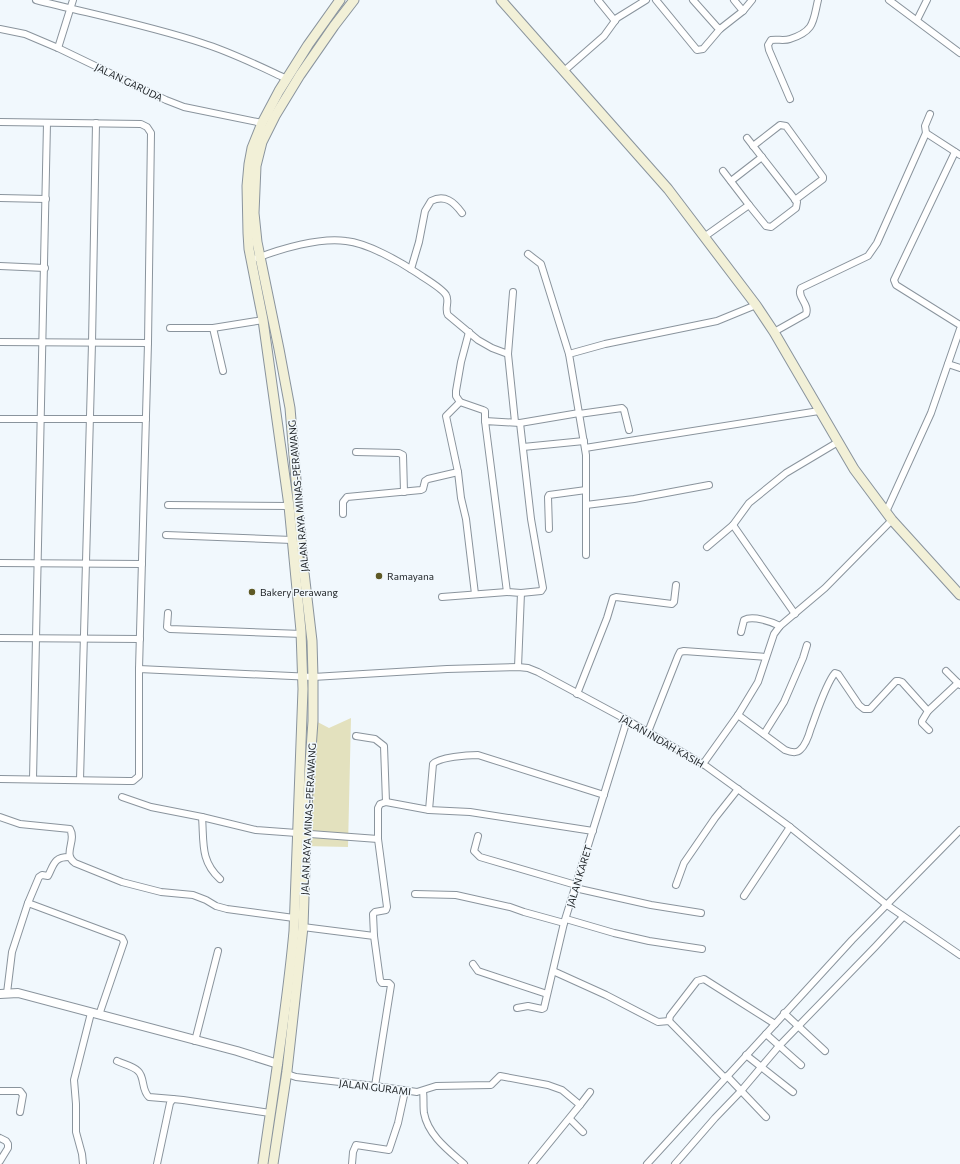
<svg xmlns="http://www.w3.org/2000/svg" width="960" height="1164" viewBox="0 0 960 1164" font-family="Commissioner,sans-serif">
<rect width="100%" height="100%" fill="#f1f8fd"/>
<path fill="#e3e1be" d="M 310,718 L 329,728 L 351,718 L 348,847 L 304,846 Z"/>
<g fill="none" stroke-linecap="round" stroke-linejoin="round">
<defs>
<g id="minor">
<path d="M 36,0 C 91,14 147,25 202,43 C 231,52 259,66 287,79"/>
<path d="M 598,0 L 615,21"/>
<path d="M 656,0 L 697,50 L 703,49 L 720,29"/>
<path d="M 693,0 L 717,27 L 720,29 L 743,11 L 752,0"/>
<path d="M 734,0 L 743,11"/>
<path d="M 889,0 L 960,53"/>
<path d="M 917,20 L 927,0"/>
<path d="M 0,29 L 25,34 L 58,48 L 166,100 L 184,107 L 262,123"/>
<path d="M 58,48 L 73,0"/>
<path d="M 564,71 L 604,36 L 617,18 L 646,0"/>
<path d="M 790,99 L 769,50 L 768,45 L 771,40 C 777,39 785,41 790,39 C 815,31 813,21 818,0"/>
<path d="M 930,114 L 925,126 L 926,133 L 960,155"/>
<path d="M 0,122 L 141,124 L 147,127 L 151,133 L 148,343 L 139,669"/>
<path d="M 753,146 L 780,125 L 786,126 L 823,177 L 823,179 L 795,200"/>
<path d="M 955,152 L 894,280 L 896,285 L 960,325"/>
<path d="M 723,171 L 749,205"/>
<path d="M 731,181 L 762,157"/>
<path d="M 0,198 L 46,199"/>
<path d="M 704,237 L 749,205 L 766,226 L 771,227 L 796,208 L 797,202 L 747,138"/>
<path d="M 528,254 L 541,264 L 569,354"/>
<path d="M 257,258 C 280,249 320,237 346,241 C 367,243 399,261 417,273 C 424,278 442,288 446,295 C 450,301 444,309 448,315 L 478,340 L 492,348 L 508,354 L 513,292"/>
<path d="M 0,266 L 45,268"/>
<path d="M 411,269 L 419,242 L 425,211 L 431,201 C 445,194 454,202 462,213"/>
<path d="M 170,328 L 213,328 L 263,320"/>
<path d="M 213,328 L 223,371"/>
<path d="M 774,332 L 806,314 C 810,304 796,297 801,288 L 868,256 L 877,243 L 926,133"/>
<path d="M 0,342 L 148,343"/>
<path d="M 508,354 L 515,422"/>
<path d="M 948,364 L 960,368"/>
<path d="M 460,402 L 456,396 L 456,391 L 461,362 L 469,332"/>
<path d="M 579,414 L 622,408 L 624,410 L 629,430"/>
<path d="M 0,419 L 146,419"/>
<path d="M 520,423 L 531,519 L 543,588 L 541,591 L 521,593"/>
<path d="M 523,447 L 584,441"/>
<path d="M 585,448 L 819,411"/>
<path d="M 356,452 L 399,453 L 403,455 L 404,492"/>
<path d="M 168,505 L 289,506"/>
<path d="M 586,505 L 634,499 L 709,485"/>
<path d="M 886,512 L 931,413 L 960,329"/>
<path d="M 343,514 L 343,502 L 347,497 L 421,490 L 423,489 L 425,481 L 428,479 L 458,472"/>
<path d="M 733,525 L 795,614"/>
<path d="M 549,529 L 548,497 L 549,495 L 586,490"/>
<path d="M 166,535 L 292,540"/>
<path d="M 707,547 L 733,525 L 749,503 L 786,473 L 838,442"/>
<path d="M 586,555 L 586,455 L 569,354 L 605,344 L 717,321 L 756,305"/>
<path d="M 0,563 L 142,564"/>
<path d="M 475,594 L 466,519 L 461,498 L 458,472 L 446,416 L 460,402 L 483,410 L 485,411 L 485,421"/>
<path d="M 442,597 L 507,592"/>
<path d="M 168,613 L 167,627 L 170,629 L 302,634"/>
<path d="M 741,632 L 744,620 C 753,615 772,622 780,626"/>
<path d="M 0,638 L 140,639"/>
<path d="M 518,667 L 521,593 L 507,592 L 485,421 L 520,423 L 579,413"/>
<path d="M 946,671 L 960,685"/>
<path d="M 577,694 L 607,618 L 613,598 L 616,597 L 672,604 L 674,602 L 676,585"/>
<path d="M 738,715 L 785,750 C 790,752 796,754 800,750 C 806,745 809,735 811,728 C 816,715 826,683 835,673 L 838,674 L 859,705 L 864,709 L 870,709 L 896,681 L 899,681 L 902,682 L 928,711"/>
<path d="M 929,730 L 922,723 L 922,721 L 928,711 L 958,683"/>
<path d="M 648,732 L 678,656 L 680,652 L 684,651 L 766,657"/>
<path d="M 764,734 L 784,702 L 803,658 L 807,645"/>
<path d="M 356,736 L 375,739 L 384,746 L 386,802"/>
<path d="M 703,764 L 738,715 L 758,682 L 774,634 L 780,626 L 825,588 L 892,520"/>
<path d="M 0,779 L 128,781 L 133,781 L 139,776 L 139,669 L 313,677 L 447,669 L 518,667 L 528,668 L 538,672 L 627,720 L 706,766 L 790,827 L 887,905 L 960,955"/>
<path d="M 33,779 L 47,123"/>
<path d="M 80,780 L 92,343 L 96,123"/>
<path d="M 122,797 L 151,807 L 202,817 L 256,830 L 378,839"/>
<path d="M 429,810 L 433,764 C 439,757 468,755 478,755 L 604,795"/>
<path d="M 0,817 L 20,824 L 70,829 C 77,841 62,854 75,863 L 122,882 L 161,892 L 193,895 L 206,900 L 216,906 L 227,909 L 294,918"/>
<path d="M 202,817 C 204,842 200,861 220,879"/>
<path d="M 478,836 L 474,851 L 480,857 L 576,885"/>
<path d="M 676,885 L 684,863 L 715,818 L 738,789"/>
<path d="M 575,888 L 651,905 L 701,913"/>
<path d="M 415,894 L 456,895 L 510,907 L 524,912 L 564,923"/>
<path d="M 744,896 L 790,827"/>
<path d="M 28,903 L 39,877 L 42,875 L 48,876 C 54,864 54,857 69,857"/>
<path d="M 566,919 L 614,933 L 649,941 L 702,949"/>
<path d="M 303,927 L 374,936 L 380,980 L 382,983 L 389,983 L 391,985 L 375,1086"/>
<path d="M 374,936 L 373,914 L 375,912 L 386,910 L 387,907 L 378,839 L 378,808 L 380,804 L 386,802 L 429,810 L 470,812 L 593,831"/>
<path d="M 473,964 L 478,971 L 547,994"/>
<path d="M 553,971 L 606,995 L 658,1022 L 669,1021 L 725,1078"/>
<path d="M 7,993 L 12,952 L 28,903 L 122,938 L 124,942 L 99,1015"/>
<path d="M 517,1008 L 528,1006 L 542,1009 L 544,1008 L 564,923 L 627,720"/>
<path d="M 784,1013 L 825,1051"/>
<path d="M 669,1021 L 670,1016 L 697,981 L 704,979 L 775,1024"/>
<path d="M 766,1034 L 801,1065"/>
<path d="M 195,1041 L 218,951"/>
<path d="M 746,1055 L 793,1092"/>
<path d="M 117,1061 C 123,1064 133,1066 138,1071 C 145,1077 141,1090 149,1097 L 173,1099"/>
<path d="M 286,1070 L 290,1075 L 296,1077 L 375,1086 L 417,1092 L 436,1086 L 491,1085 L 500,1076 L 548,1085 L 562,1090 L 580,1105 L 532,1164"/>
<path d="M 727,1076 L 766,1117"/>
<path d="M 0,1091 L 20,1091 L 23,1095 L 20,1112"/>
<path d="M 423,1091 C 424,1099 423,1106 424,1113 C 428,1135 448,1150 464,1164"/>
<path d="M 580,1105 L 590,1092"/>
<path d="M 570,1119 L 583,1132"/>
<path d="M 0,1138 L 6,1141 L 8,1144 L 8,1148 L 0,1161"/>
<path d="M 83,1164 L 82,1154 L 76,1132 L 76,1104 L 74,1080 L 91,1013"/>
<path d="M 157,1164 L 170,1103 L 173,1099 L 183,1100 L 270,1113"/>
<path d="M 352,1164 L 353,1152 L 356,1145 L 389,1150 L 398,1123 L 405,1091"/>
<path d="M 647,1164 L 852,940 L 960,830"/>
<path d="M 675,1164 L 715,1118 L 741,1091 L 779,1046 L 875,947 L 903,917"/>
</g>
<path id="tertiary" d="M 0,994 L 18,993 L 237,1051 L 278,1064"/>
<g id="secondary">
<path d="M 501,0 L 668,189 L 756,305 L 774,332 L 854,469 L 892,520 L 960,595"/>
<path d="M 263,1164 C 274,1086 287,1009 294,931 L 303,689 L 301,631 L 289,506 L 263,320 L 249,249 L 248,233 L 247,186 L 249,164 L 252,148 L 262,123 L 279,91 L 308,45 L 340,0"/>
<path d="M 273,1164 L 287,1071 L 303,927 L 307,806 L 313,721 L 313,677 L 312,641 L 303,564 L 290,408 L 279,349 L 257,242 L 254,213 L 256,166 L 262,142 L 275,116 L 300,75 L 334,26 L 354,0"/>
</g>
</defs>
<use href="#minor" stroke="#8a949d" stroke-width="8"/>
<use href="#tertiary" stroke="#8a949d" stroke-width="10"/>
<use href="#secondary" stroke="#8a949d" stroke-width="11"/>
<use href="#minor" stroke="#fff" stroke-width="6"/>
<use href="#tertiary" stroke="#fff" stroke-width="8"/>
<use href="#secondary" stroke="#f2f0d7" stroke-width="9"/>
<path stroke="#7b8185" stroke-width="2" stroke-dasharray="2 4" stroke-linecap="butt" d="M 303,564 L 306,530"/>
</g>
<g fill="#5e5925" stroke="#f1f8fd" stroke-width="1.5">
<circle cx="379" cy="576" r="4"/>
<circle cx="252" cy="592" r="4"/>
</g>
<g text-anchor="middle" dominant-baseline="central" stroke-width="3" stroke-linejoin="round" paint-order="stroke">
<g font-size="10" fill="#1c2023" stroke="#f1f8fd">
<text transform="translate(129 82) rotate(26)">JALAN GARUDA</text>
<text transform="translate(298 496) rotate(-95)">JALAN RAYA MINAS-PERAWANG</text>
<text transform="translate(662 741) rotate(30)">JALAN INDAH KASIH</text>
<text transform="translate(308 819) rotate(-87)">JALAN RAYA MINAS-PERAWANG</text>
<text transform="translate(579 876) rotate(-73)">JALAN KARET</text>
<text transform="translate(375 1087) rotate(7)">JALAN GURAMI</text>
</g>
<g font-size="10" fill="#1c2023" stroke="#f1f8fd" text-anchor="start">
<text x="387" y="576">Ramayana</text>
<text x="260" y="592">Bakery Perawang</text>
</g>
</g>
</svg>
